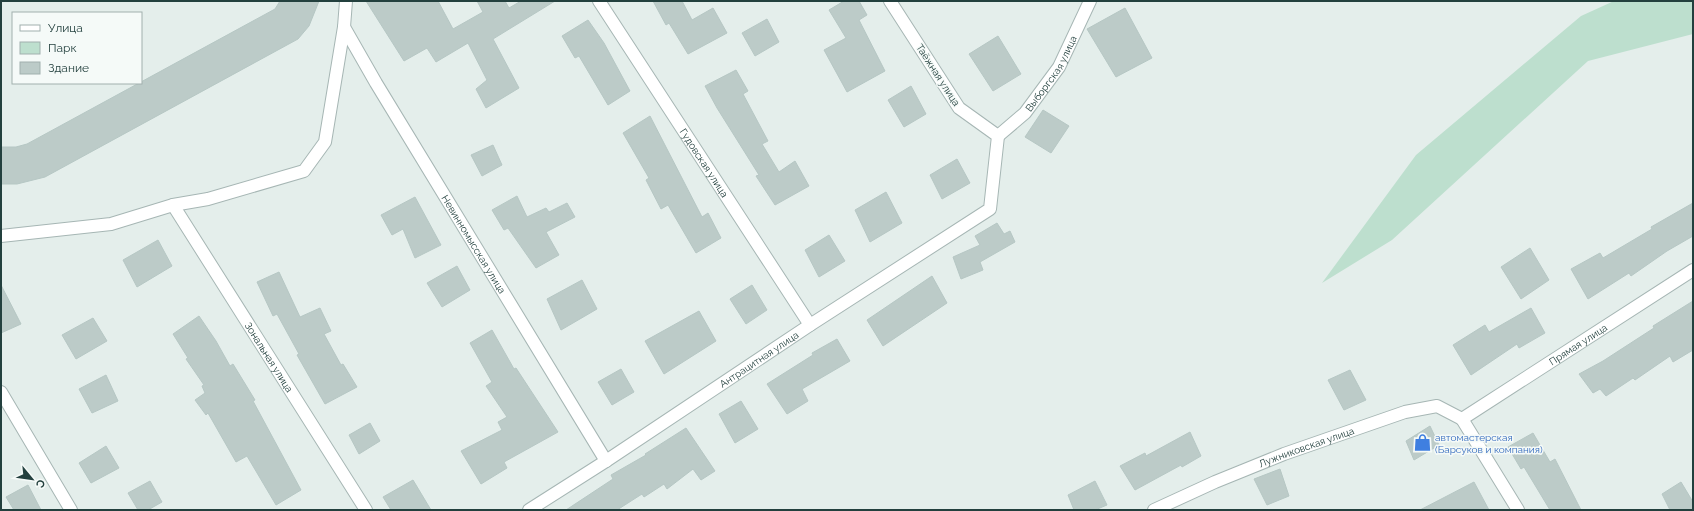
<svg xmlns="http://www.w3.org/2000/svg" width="1694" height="511" viewBox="0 0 1694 511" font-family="Raleway,sans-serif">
<rect width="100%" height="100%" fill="#e4eeeb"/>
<path fill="#bddfce" d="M 1614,1 L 1693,1 L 1693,34 L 1588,61 L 1392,240 L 1322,283 L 1416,155 L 1581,16 Z"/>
<g fill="#bccbc8" stroke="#b6c7c4">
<path d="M 280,1 L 319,1 L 309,26 L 298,39 L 45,177 L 17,184 L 1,184 L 1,147 L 16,147 L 27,144 L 275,9 Z"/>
<path d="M 366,1 L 438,1 L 453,29 L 483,12 L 477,1 L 505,1 L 509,8 L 521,1 L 555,1 L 493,39 L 519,88 L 486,108 L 476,89 L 487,80 L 468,43 L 436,62 L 427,48 L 404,61 Z"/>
<path d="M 653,1 L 682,1 L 692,20 L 713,8 L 727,33 L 688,54 L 669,23 L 666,25 Z"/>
<path d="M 844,1 L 859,1 L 867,15 L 859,20 L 885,71 L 847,92 L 824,50 L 846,38 L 829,10 Z"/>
<path d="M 1125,8 L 1152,58 L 1116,77 L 1087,29 Z"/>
<path d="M 767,19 L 779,42 L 755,56 L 742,33 Z"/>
<path d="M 588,20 L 604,43 L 630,91 L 608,105 L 579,56 L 575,58 L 562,36 Z"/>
<path d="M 998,36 L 1021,74 L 993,91 L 969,54 Z"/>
<path d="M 736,70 L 748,91 L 743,94 L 768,141 L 762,144 L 779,172 L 795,161 L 809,186 L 775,205 L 756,176 L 759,175 L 717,108 L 705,86 Z"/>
<path d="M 911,86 L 926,114 L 904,127 L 888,100 Z"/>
<path d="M 1043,110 L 1069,126 L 1051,153 L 1025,137 Z"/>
<path d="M 650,116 L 702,217 L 708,213 L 721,238 L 696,253 L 668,205 L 661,209 L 646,180 L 649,178 L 623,133 Z"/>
<path d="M 493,145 L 502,165 L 482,176 L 471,155 Z"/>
<path d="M 957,159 L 970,183 L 942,199 L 930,175 Z"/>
<path d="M 886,192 L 902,223 L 870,242 L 855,210 Z"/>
<path d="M 517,196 L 527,217 L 546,208 L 549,212 L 567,203 L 575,217 L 546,232 L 559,255 L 536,268 L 508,228 L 504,230 L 492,210 Z"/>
<path d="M 415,197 L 441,245 L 415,258 L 403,229 L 392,235 L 381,215 Z"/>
<path d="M 1693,203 L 1693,236 L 1667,251 L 1631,276 L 1629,273 L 1588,299 L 1571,269 L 1600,253 L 1603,258 L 1652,229 L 1651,227 Z"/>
<path d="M 997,223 L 1004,234 L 1010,231 L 1015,242 L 980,262 L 983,270 L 961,279 L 953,257 L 980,245 L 975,236 Z"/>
<path d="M 829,235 L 845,261 L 819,277 L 805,250 Z"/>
<path d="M 158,240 L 172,266 L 137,287 L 123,260 Z"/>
<path d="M 1530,248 L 1549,280 L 1521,299 L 1501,267 Z"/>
<path d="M 457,266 L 470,290 L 442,307 L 427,283 Z"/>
<path d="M 279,272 L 300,317 L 320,308 L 331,331 L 324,334 L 341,365 L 343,364 L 357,387 L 325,404 L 297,355 L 299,354 L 277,314 L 273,316 L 257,282 Z"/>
<path d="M 932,276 L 947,303 L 883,346 L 867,320 Z"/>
<path d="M 582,280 L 597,309 L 561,330 L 547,299 Z"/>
<path d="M 1,285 L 21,324 L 1,333 Z"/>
<path d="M 752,285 L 767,310 L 746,324 L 730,299 Z"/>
<path d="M 1693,301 L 1693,350 L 1673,362 L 1670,356 L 1635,380 L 1633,378 L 1606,396 L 1600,389 L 1593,393 L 1579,374 L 1603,361 L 1654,328 L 1653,326 Z"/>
<path d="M 1531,308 L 1545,333 L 1519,348 L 1517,344 L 1471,375 L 1453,345 L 1485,325 L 1489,332 Z"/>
<path d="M 699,311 L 716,341 L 664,374 L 645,341 Z"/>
<path d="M 199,316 L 216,341 L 230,366 L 233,364 L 255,400 L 253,401 L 301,490 L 276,505 L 247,456 L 236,462 L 208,413 L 206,415 L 195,400 L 205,393 L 202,386 L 204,385 L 186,359 L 188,358 L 173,334 Z"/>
<path d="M 93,318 L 107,341 L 76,359 L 62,335 Z"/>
<path d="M 492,330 L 514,369 L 516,368 L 558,432 L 504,462 L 507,468 L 481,484 L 461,451 L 502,430 L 498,422 L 507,417 L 486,386 L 492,382 L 470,343 Z"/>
<path d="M 837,339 L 850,361 L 802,389 L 808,401 L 787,414 L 767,384 L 813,355 L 812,353 Z"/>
<path d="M 621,369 L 634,392 L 612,405 L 598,382 Z"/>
<path d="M 1350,370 L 1366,400 L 1344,410 L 1328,380 Z"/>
<path d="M 106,375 L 118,401 L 92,413 L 79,389 Z"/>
<path d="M 741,401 L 758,429 L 735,443 L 719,414 Z"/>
<path d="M 370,423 L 380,441 L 359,454 L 349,435 Z"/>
<path d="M 1430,426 L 1439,445 L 1414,460 L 1406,441 Z"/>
<path d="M 686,428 L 715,471 L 701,480 L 693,469 L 667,489 L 664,484 L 644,497 L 642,494 L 617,510 L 566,510 L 613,479 L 611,475 L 646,455 L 645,454 Z"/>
<path d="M 1190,432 L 1201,456 L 1182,467 L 1181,465 L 1135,490 L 1120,466 L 1145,453 L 1146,456 Z"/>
<path d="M 1533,433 L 1550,462 L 1555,459 L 1581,510 L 1550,510 L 1524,467 L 1521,469 L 1508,447 Z"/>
<path d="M 106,446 L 119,468 L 91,483 L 79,463 Z"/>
<path d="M 1280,469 L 1289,496 L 1267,505 L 1254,479 Z"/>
<path d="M 413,480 L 431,510 L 391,510 L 383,497 Z"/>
<path d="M 150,481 L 162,502 L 148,510 L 138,510 L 128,493 Z"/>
<path d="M 1095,481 L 1107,505 L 1095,510 L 1074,510 L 1068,495 Z"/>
<path d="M 1474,482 L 1489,510 L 1420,510 Z"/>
<path d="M 1681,482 L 1693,502 L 1693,510 L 1670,510 L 1662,494 Z"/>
<path d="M 28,485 L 41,510 L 14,510 L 6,497 Z"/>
</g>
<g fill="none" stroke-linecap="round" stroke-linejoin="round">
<defs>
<g id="minor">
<path id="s1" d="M 599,1 L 810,325"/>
<path id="s2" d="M 344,27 L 376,83 L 606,461"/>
<path id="s3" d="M 998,136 L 1025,113 L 1059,67 L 1090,1"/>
<path id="s4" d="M 173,205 L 366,510"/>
<path d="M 1,236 L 111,224 L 173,205 L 208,199 L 304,171 L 325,142 L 344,27 L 346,1"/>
<path d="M 1,392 L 71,510"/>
<path id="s5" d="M 1462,419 L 1693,270"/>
<path d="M 1462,419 L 1518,510"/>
<path id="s6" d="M 529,510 L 606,461 L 810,325 L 990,209 L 998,136 L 959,108 L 890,1"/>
<path id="s7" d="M 1154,510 L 1215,482 L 1284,454 L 1405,412 L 1437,406 L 1462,419"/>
</g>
</defs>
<use href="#minor" stroke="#a6b6b4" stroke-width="14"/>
<use href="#minor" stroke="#fff" stroke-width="12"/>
</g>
<defs>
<symbol id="shop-bare" viewBox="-9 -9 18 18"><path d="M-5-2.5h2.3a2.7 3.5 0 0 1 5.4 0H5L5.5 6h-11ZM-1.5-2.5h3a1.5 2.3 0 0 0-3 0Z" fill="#3f7fe0" stroke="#f5faf8" stroke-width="2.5" paint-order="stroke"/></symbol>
</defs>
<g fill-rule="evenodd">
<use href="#shop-bare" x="1410" y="430" width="25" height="25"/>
</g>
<g text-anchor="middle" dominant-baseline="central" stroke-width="3" stroke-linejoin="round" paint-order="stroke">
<g font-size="10" fill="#23403e" stroke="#f5faf8">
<text stroke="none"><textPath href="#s3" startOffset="83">Выборгская улица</textPath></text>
<text transform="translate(938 75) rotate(57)">Таёжная улица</text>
<text stroke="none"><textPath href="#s1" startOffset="193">Гудовская улица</textPath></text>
<text stroke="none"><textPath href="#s2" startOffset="253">Невинномысская улица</textPath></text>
<text stroke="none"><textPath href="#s5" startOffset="138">Прямая улица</textPath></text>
<text stroke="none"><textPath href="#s4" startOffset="180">Зональная улица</textPath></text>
<text stroke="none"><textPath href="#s6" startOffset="275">Антрацитная улица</textPath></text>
<text stroke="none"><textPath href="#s7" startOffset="165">Лужниковская улица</textPath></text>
</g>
<g font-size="10" fill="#366cbe" stroke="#f5faf8" text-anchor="start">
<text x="1435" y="437">автомастерская<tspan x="1435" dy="12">(Барсуков и компания)</tspan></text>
</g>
</g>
<rect width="1694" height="511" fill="none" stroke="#23403e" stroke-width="4"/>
<rect x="12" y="12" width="130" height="72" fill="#f5faf8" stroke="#a1b0ae"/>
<rect x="20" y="25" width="20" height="6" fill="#ffffff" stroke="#a1b0ae"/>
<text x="48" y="32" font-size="12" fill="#23403e">Улица</text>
<rect x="20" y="42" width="20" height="12" fill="#bddfce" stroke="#a1b0ae"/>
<text x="48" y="52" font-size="12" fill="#23403e">Парк</text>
<rect x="20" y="62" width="20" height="12" fill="#bccbc8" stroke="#a1b0ae"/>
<text x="48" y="72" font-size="12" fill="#23403e">Здание</text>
<g transform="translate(32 479) rotate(119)" stroke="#f5faf8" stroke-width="3" paint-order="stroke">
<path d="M0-3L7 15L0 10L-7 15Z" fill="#23403e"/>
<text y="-6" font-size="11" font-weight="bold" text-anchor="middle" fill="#23403e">С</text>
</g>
</svg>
